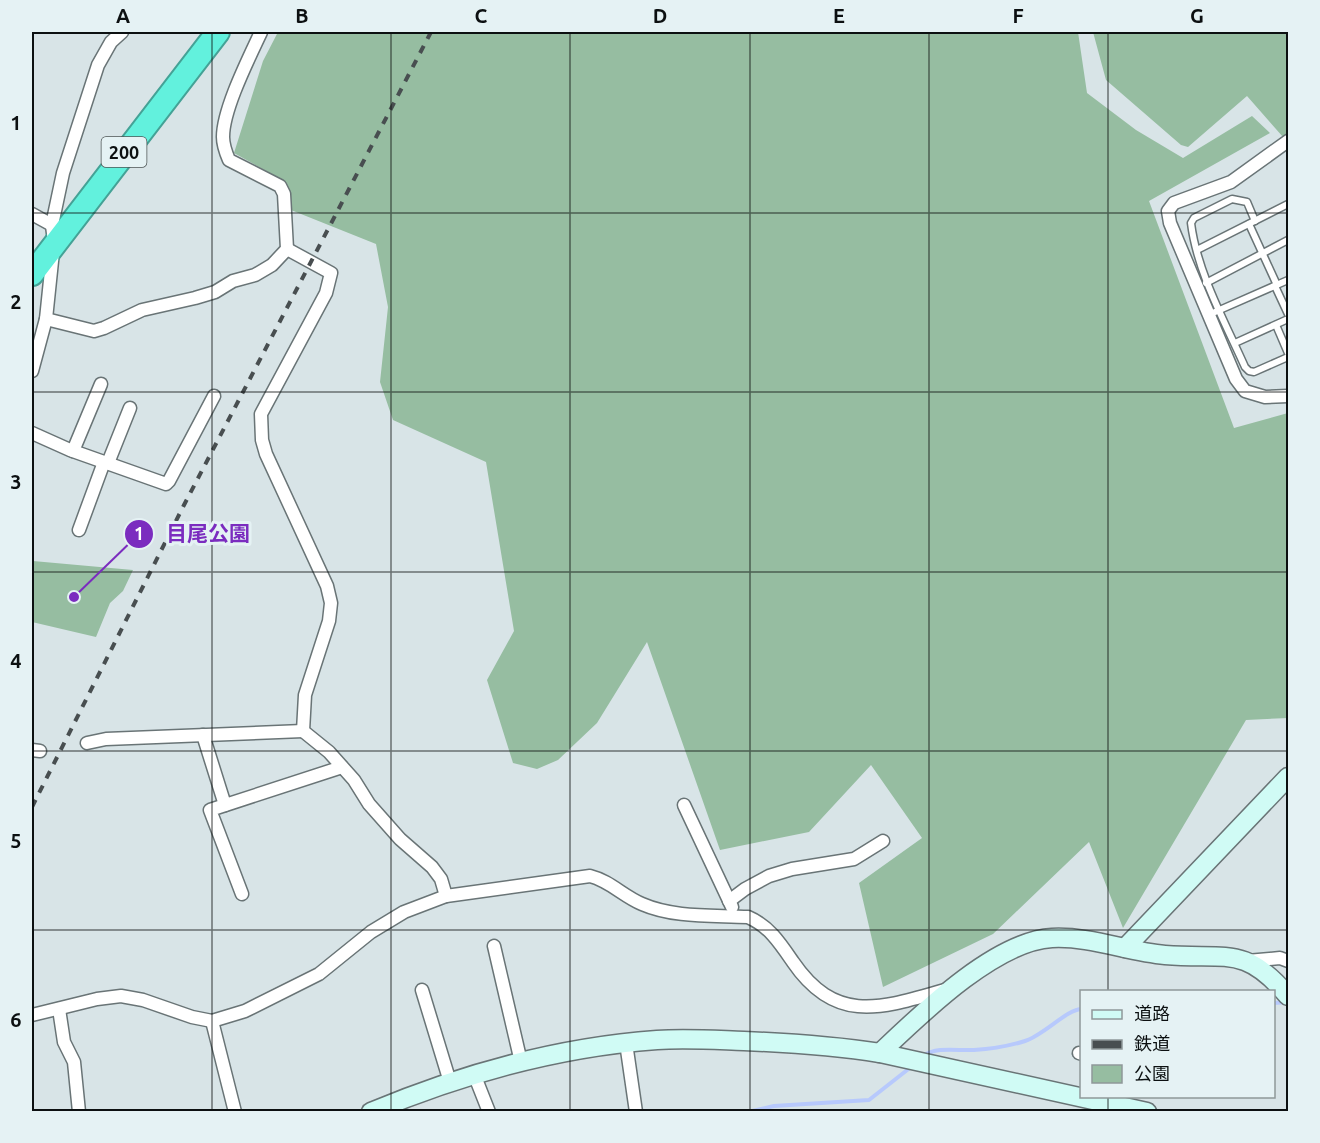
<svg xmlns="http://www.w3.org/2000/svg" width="1320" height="1143" viewBox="0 0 1320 1143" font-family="Ubuntu,'Noto Sans JP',sans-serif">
<rect width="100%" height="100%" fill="#d8e4e7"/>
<g fill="#96bda1">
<path d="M 278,32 L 1078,32 L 1087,93 L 1136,130 L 1183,158 L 1252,116 L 1270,133 L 1149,201 L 1234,428 L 1288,413 L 1288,718 L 1246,720 L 1123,928 L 1089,842 L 993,934 L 883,987 L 859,883 L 922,838 L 871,765 L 809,832 L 720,850 L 647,642 L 597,723 L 558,760 L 537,769 L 513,763 L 487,680 L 514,631 L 486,462 L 393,420 L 380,382 L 388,307 L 376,244 L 291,210 L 284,181 L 234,153 L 263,61 Z"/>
<path d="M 1093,32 L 1288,32 L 1288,132 L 1283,137 L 1247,96 L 1188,147 L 1181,145 L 1106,80 Z"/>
<path d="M 33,561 L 133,570 L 123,591 L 110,603 L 96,637 L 32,622 Z"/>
</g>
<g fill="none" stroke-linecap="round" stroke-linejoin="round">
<g stroke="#b7c9fc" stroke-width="4">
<path d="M 1274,1003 L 1288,1002"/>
<path d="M 923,1056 C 937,1046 958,1051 974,1050 C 991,1049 1009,1046 1025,1041 C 1044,1035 1067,1009 1082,1009"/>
<path d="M 748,1112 L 774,1106 L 869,1100 L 911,1067"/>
</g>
<defs>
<g id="lane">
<path d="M 1255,221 L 1247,202 L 1232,199 L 1194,218 L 1191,223 C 1197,272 1225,322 1245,367 L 1249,371 L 1254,372 L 1288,357"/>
<path d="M 1249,224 L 1277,285"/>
<path d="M 1197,250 L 1288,204"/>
<path d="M 1206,283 L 1288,240"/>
<path d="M 1275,286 L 1288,314"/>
<path d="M 1215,312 L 1288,280"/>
<path d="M 1276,325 L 1288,353"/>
<path d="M 1235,343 L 1288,319"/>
</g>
<g id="street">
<path d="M 1288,141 L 1231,182 L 1174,203 L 1168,211 L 1170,223 L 1236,379 L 1245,391 L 1265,397 L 1288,396"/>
<path d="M 32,214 L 52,225"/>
<path d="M 287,249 L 331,273 L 326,293 L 261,414 L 262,440 L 266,454 L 327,586 L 331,603 L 329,621 L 305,695 L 303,731 L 329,752 L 354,780 L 369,804 L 400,839 L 432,867 L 441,879 L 446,896"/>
<path d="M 46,319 L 94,331 L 104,328 L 142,310 L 195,298 L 215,292 L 233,281 L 255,275 L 272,265 L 287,249 L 284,194 L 280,186 L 229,160 C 226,153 223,144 223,137 C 223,109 249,58 261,32"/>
<path d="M 32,371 L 46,319 L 54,242 L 52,225 L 63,173 L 98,65 L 111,42 L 122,32"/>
<path d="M 32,433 L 70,450 L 166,484 L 169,481 L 214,396"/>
<path d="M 73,451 L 101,384"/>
<path d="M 108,463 L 130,408"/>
<path d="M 79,530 L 104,462"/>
<path d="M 203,735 L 225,805"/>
<path d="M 87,743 L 106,739 L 303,731"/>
<path d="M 32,750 L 40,751"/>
<path d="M 684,805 L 732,907"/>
<path d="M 242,894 L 210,810 L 342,767"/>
<path d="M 729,901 L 745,889 L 769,876 L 792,869 L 854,859 L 883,841"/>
<path d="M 494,946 L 521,1062"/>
<path d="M 1247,961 L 1280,958 L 1288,961"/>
<path d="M 422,990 L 450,1082"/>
<path d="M 59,1009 L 64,1042 L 74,1062 L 79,1112"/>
<path d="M 32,1015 L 97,999 L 121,996 L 143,1000 L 192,1017 L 212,1021 L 245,1011 L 319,974 L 371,932 L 404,912 L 446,896 L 590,876 C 610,881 623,896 642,904 C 674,918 713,915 748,917 C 769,926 780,943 793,962 C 836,1025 882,1008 945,990"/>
<path d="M 212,1021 L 235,1112"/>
<path d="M 626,1043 L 636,1112"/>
<path d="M 1079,1053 L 1082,1054"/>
<path d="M 474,1074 L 489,1112"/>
</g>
<g id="secondary">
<path d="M 1125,948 L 1288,777"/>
<path d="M 880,1053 C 921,1014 995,941 1052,938 C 1091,936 1128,952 1165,955 C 1226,960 1244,944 1288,996"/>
<path d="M 371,1112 C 462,1074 559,1047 657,1040 C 686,1038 715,1040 744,1041 C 790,1043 835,1046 880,1053 L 1147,1112"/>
</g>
<path id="highway" d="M 32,274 L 218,32"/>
</defs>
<use href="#lane" stroke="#697476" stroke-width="9"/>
<use href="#street" stroke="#697476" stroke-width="15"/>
<use href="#secondary" stroke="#697476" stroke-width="21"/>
<use href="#highway" stroke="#44a296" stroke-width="26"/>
<use href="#lane" stroke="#fff" stroke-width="6"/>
<use href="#street" stroke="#fff" stroke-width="12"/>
<use href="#secondary" stroke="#d0fbf5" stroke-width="18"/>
<use href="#highway" stroke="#62f1dd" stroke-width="22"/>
<path stroke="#484e50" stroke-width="4" stroke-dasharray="8 8" stroke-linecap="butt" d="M 32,807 L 184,505 L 431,32"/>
</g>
<path fill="none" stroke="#0c1011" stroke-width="1.5" stroke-opacity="0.55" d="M 212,32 L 212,1112M 391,32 L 391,1112M 570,32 L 570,1112M 750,32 L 750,1112M 929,32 L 929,1112M 1108,32 L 1108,992M 32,213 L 1288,213M 32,392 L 1288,392M 32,572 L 1288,572M 32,751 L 1288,751M 32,930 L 1288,930M 1108,1096 L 1108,1112"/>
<g text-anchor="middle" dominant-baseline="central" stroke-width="6" stroke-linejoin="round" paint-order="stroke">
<rect fill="#e5f2f4" stroke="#4d5455" stroke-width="1.5" x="101.5" y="137" width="45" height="30" rx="4.5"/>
<g font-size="18" font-weight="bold" fill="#0c1011">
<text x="124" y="152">200</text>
</g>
</g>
<path fill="none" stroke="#7b2cbf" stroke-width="2" d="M74 597L139 534"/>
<g fill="#7b2cbf" stroke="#e5f2f4" stroke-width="2">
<circle cx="74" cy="597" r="6"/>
<circle cx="139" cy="534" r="15"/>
</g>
<g font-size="18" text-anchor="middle" font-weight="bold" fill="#fff">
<text x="139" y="540">1</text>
</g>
<g font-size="21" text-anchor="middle" font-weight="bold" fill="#7b2cbf" stroke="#e5f2f4" stroke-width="6" stroke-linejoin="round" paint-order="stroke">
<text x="208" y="541">目尾公園</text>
</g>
<rect width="1320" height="1143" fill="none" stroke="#e5f2f4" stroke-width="66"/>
<rect x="1080" y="990" width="195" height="108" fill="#e5f2f4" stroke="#8e9899" stroke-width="1.5"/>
<rect x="1092" y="1010" width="30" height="9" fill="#d0fbf5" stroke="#8e9899" stroke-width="1.5"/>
<text x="1134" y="1020" font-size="18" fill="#0c1011">道路</text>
<rect x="1092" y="1040" width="30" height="9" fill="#484e50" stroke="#8e9899" stroke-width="1.5"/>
<text x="1134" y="1050" font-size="18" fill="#0c1011">鉄道</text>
<rect x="1092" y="1065" width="30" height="18" fill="#96bda1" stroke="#8e9899" stroke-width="1.5"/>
<text x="1134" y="1080" font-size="18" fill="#0c1011">公園</text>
<rect x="33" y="33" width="1254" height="1077" fill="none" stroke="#0c1011" stroke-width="2"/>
<g font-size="20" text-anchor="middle" font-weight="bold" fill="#0c1011">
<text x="123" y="23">A</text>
<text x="302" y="23">B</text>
<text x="481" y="23">C</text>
<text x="660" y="23">D</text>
<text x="839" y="23">E</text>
<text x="1018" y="23">F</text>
<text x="1197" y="23">G</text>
<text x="16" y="130">1</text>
<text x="16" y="309">2</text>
<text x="16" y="489">3</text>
<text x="16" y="668">4</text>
<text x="16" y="848">5</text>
<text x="16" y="1027">6</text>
</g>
</svg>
